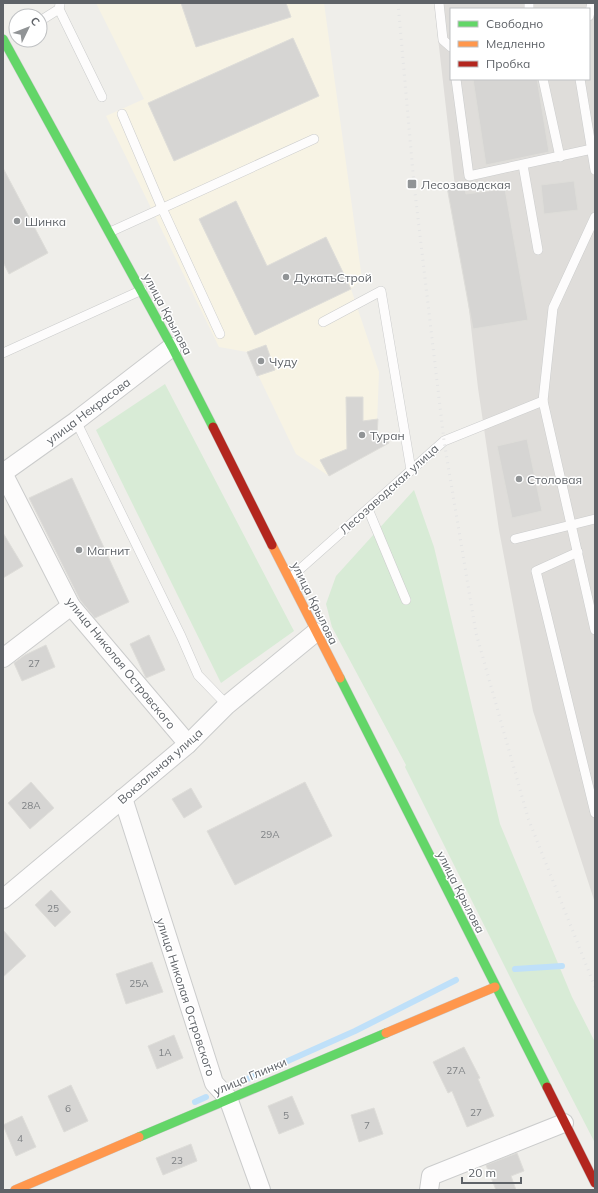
<svg xmlns="http://www.w3.org/2000/svg" width="598" height="1193" viewBox="0 0 598 1193" font-family="Mulish,sans-serif">
<rect width="100%" height="100%" fill="#efeeea"/>
<path fill="#f7f3e4" d="M 96,3 L 324,3 L 362,279 L 351,289 L 379,372 L 376,450 L 329,476 L 296,454 L 247,352 L 219,347 L 106,116 L 144,99 Z"/>
<path fill="#dfddda" fill-rule="evenodd" d="M 434,3 L 595,3 L 595,903 L 533,711 L 499,530 L 478,388 ZM 451,9 L 589,9 L 589,79 L 451,79 Z"/>
<g fill="#d8ebd6">
<path d="M 165,384 L 294,631 L 221,683 L 96,430 Z"/>
<path d="M 414,490 L 434,547 L 500,824 L 572,997 L 595,1042 L 595,1143 L 524,1005 L 405,767 L 406,765 L 332,627 L 326,604 L 336,576 Z"/>
</g>
<g fill="none" stroke-linecap="round" stroke-linejoin="round">
<g stroke="#bfe0f9" stroke-width="6">
<path d="M 515,969 L 562,966"/>
<path d="M 236,1084 L 355,1031 L 456,980"/>
<path d="M 195,1102 L 206,1097"/>
</g>
</g>
<g fill="#d6d5d3" stroke="#deddd9">
<path d="M 181,3 L 286,3 L 291,17 L 196,47 Z"/>
<path d="M 293,38 L 319,96 L 174,161 L 148,103 Z"/>
<path d="M 473,79 L 537,79 L 549,152 L 486,165 Z"/>
<path d="M 3,168 L 48,253 L 9,274 L 3,262 Z"/>
<path d="M 574,181 L 578,210 L 544,214 L 541,185 Z"/>
<path d="M 464,184 L 466,194 L 505,189 L 528,320 L 473,329 L 447,187 Z"/>
<path d="M 236,201 L 267,266 L 326,237 L 351,289 L 255,335 L 199,219 Z"/>
<path d="M 266,345 L 275,370 L 257,376 L 247,352 Z"/>
<path d="M 346,397 L 363,397 L 363,421 L 378,419 L 377,436 L 384,433 L 389,443 L 329,476 L 320,460 L 347,449 Z"/>
<path d="M 527,439 L 542,511 L 512,518 L 497,446 Z"/>
<path d="M 72,478 L 129,602 L 95,618 L 80,600 L 29,498 Z"/>
<path d="M 3,533 L 23,566 L 3,578 Z"/>
<path d="M 149,635 L 165,670 L 146,678 L 130,644 Z"/>
<path d="M 46,645 L 55,667 L 22,681 L 14,663 L 25,655 Z"/>
<path d="M 31,782 L 54,808 L 30,829 L 8,803 Z"/>
<path d="M 305,782 L 332,836 L 235,885 L 207,831 Z"/>
<path d="M 191,788 L 202,807 L 184,818 L 172,799 Z"/>
<path d="M 51,890 L 71,912 L 55,927 L 35,905 Z"/>
<path d="M 3,930 L 26,956 L 3,977 Z"/>
<path d="M 152,962 L 163,992 L 126,1004 L 116,974 Z"/>
<path d="M 174,1035 L 183,1058 L 157,1069 L 148,1046 Z"/>
<path d="M 464,1047 L 480,1078 L 478,1079 L 494,1116 L 467,1127 L 452,1091 L 448,1093 L 433,1062 Z"/>
<path d="M 71,1085 L 88,1121 L 64,1132 L 48,1096 Z"/>
<path d="M 292,1096 L 304,1124 L 279,1134 L 268,1106 Z"/>
<path d="M 374,1108 L 383,1134 L 359,1142 L 351,1115 Z"/>
<path d="M 22,1116 L 36,1147 L 16,1156 L 3,1125 Z"/>
<path d="M 191,1144 L 197,1161 L 163,1175 L 156,1158 Z"/>
<path d="M 517,1153 L 524,1171 L 511,1176 L 516,1190 L 496,1190 L 486,1165 Z"/>
</g>
<g fill="none" stroke-linecap="round" stroke-linejoin="round">
<defs>
<g id="lane">
<path d="M 439,3 L 443,40 L 451,47"/>
<path d="M 529,3 L 529,9"/>
<path d="M 59,9 L 102,97"/>
<path d="M 589,16 L 592,3"/>
<path d="M 40,21 L 59,9 L 60,4"/>
<path d="M 456,79 L 469,176 L 592,149"/>
<path d="M 543,79 L 560,157"/>
<path d="M 580,79 L 595,170"/>
<path d="M 122,114 L 162,208 L 220,334"/>
<path d="M 523,165 L 538,250"/>
<path d="M 110,232 L 314,139"/>
<path d="M 323,322 L 381,291 L 411,470"/>
<path d="M 3,353 L 142,290"/>
<path d="M 543,401 L 595,630"/>
<path d="M 76,421 L 181,636 L 198,675 L 227,705"/>
<path d="M 368,509 L 406,600"/>
<path d="M 515,539 L 595,519"/>
<path d="M 578,552 L 536,571 L 595,813"/>
<path d="M 290,578 L 444,441 L 543,401 L 553,308 L 595,217"/>
</g>
<g id="street">
<path d="M 3,473 L 71,606 L 188,744"/>
<path d="M 3,473 L 76,421 L 172,347"/>
<path d="M 3,658 L 71,606"/>
<path d="M 123,798 L 214,1083 L 228,1098 L 261,1190"/>
<path d="M 3,899 L 188,744 L 227,705 L 316,632"/>
<path d="M 429,1190 L 431,1176 L 564,1123"/>
</g>
<g id="fast">
<path d="M 3,39 L 172,347 L 213,427"/>
<path d="M 340,678 L 547,1087"/>
<path d="M 139,1137 L 386,1033"/>
</g>
<g id="slow">
<path d="M 272,545 L 340,678"/>
<path d="M 386,1033 L 495,987"/>
<path d="M 15,1190 L 139,1137"/>
</g>
<g id="jam">
<path d="M 213,427 L 272,545"/>
<path d="M 547,1087 L 595,1183"/>
</g>
</defs>
<use href="#lane" stroke="#cbcccc" stroke-width="10"/>
<use href="#street" stroke="#cbcccc" stroke-width="20"/>
<use href="#fast" stroke="#cacacb" stroke-width="10"/>
<use href="#slow" stroke="#cacacb" stroke-width="10"/>
<use href="#jam" stroke="#cacacb" stroke-width="10"/>
<use href="#lane" stroke="#fdfcfc" stroke-width="9"/>
<use href="#street" stroke="#fdfcfc" stroke-width="18"/>
<use href="#fast" stroke="#63d668" stroke-width="9"/>
<use href="#slow" stroke="#ff974d" stroke-width="9"/>
<use href="#jam" stroke="#b3261e" stroke-width="9"/>
<path stroke="#e4e4e4" stroke-width="3" stroke-dasharray="1 5" stroke-linecap="butt" d="M 398,3 L 414,184 L 444,441 L 476,633 L 528,818 L 595,987"/>
</g>
<g fill="#919496" stroke="#fff" stroke-width="1.5">
<rect x="407" y="179" width="10" height="10" rx="2"/>
<circle cx="17" cy="221" r="4"/>
<circle cx="286" cy="277" r="4"/>
<circle cx="261" cy="361" r="4"/>
<circle cx="362" cy="435" r="4"/>
<circle cx="519" cy="479" r="4"/>
<circle cx="79" cy="550" r="4"/>
</g>
<g text-anchor="middle" dominant-baseline="central" stroke-width="3" stroke-linejoin="round" paint-order="stroke">
<g font-size="10" fill="#7e8184">
<text x="34" y="663">27</text>
<text x="31" y="805">28А</text>
<text x="270" y="834">29А</text>
<text x="53" y="908">25</text>
<text x="139" y="983">25А</text>
<text x="165" y="1052">1А</text>
<text x="456" y="1070">27А</text>
<text x="68" y="1108">6</text>
<text x="476" y="1112">27</text>
<text x="286" y="1115">5</text>
<text x="367" y="1125">7</text>
<text x="20" y="1138">4</text>
<text x="177" y="1160">23</text>
</g>
<g font-size="12" fill="#5f6368" stroke="#fff" text-anchor="start">
<text x="421" y="184">Лесозаводская</text>
<text x="25" y="221">Шинка</text>
<text x="294" y="277">ДукатъСтрой</text>
<text x="269" y="361">Чуду</text>
<text x="370" y="435">Туран</text>
<text x="527" y="479">Столовая</text>
<text x="87" y="550">Магнит</text>
</g>
<g font-size="12" fill="#5f6368" stroke="#fff">
<text transform="translate(168 314) rotate(62)">улица Крылова</text>
<text transform="translate(88 411) rotate(-37)">улица Некрасова</text>
<text transform="translate(389 489) rotate(-42)">Лесозаводская улица</text>
<text transform="translate(315 603) rotate(64)">улица Крылова</text>
<text transform="translate(121 663) rotate(51)">улица Николая Островского</text>
<text transform="translate(160 766) rotate(-41)">Вокзальная улица</text>
<text transform="translate(461 892) rotate(63)">улица Крылова</text>
<text transform="translate(186 997) rotate(72)">улица Николая Островского</text>
<text transform="translate(250 1076) rotate(-23)">улица Глинки</text>
</g>
</g>
<rect width="598" height="1193" fill="none" stroke="#5f6368" stroke-width="8"/>
<rect x="450" y="8" width="140" height="72" fill="#ffffff" stroke="#bfc1c3"/>
<rect x="458" y="21" width="20" height="6" fill="#63d668" stroke="#bfc1c3"/>
<text x="486" y="28" font-size="12" fill="#5f6368">Свободно</text>
<rect x="458" y="41" width="20" height="6" fill="#ff974d" stroke="#bfc1c3"/>
<text x="486" y="48" font-size="12" fill="#5f6368">Медленно</text>
<rect x="458" y="61" width="20" height="6" fill="#b3261e" stroke="#bfc1c3"/>
<text x="486" y="68" font-size="12" fill="#5f6368">Пробка</text>
<g transform="translate(28 28) rotate(47)"><circle r="19" fill="#ffffff" stroke="#bfc1c3"/>
<path d="M0-3L7 15L0 10L-7 15Z" fill="#919496"/>
<text y="-6" font-size="11" font-weight="bold" text-anchor="middle" fill="#5f6368">С</text>
</g>
<path d="M462 1177v6h59v-6" fill="none" stroke="#5f6368" stroke-width="2"/>
<text x="468" y="1177" font-size="12" fill="#5f6368" stroke="#ffffff" stroke-width="3" paint-order="stroke">20 m</text>
</svg>
